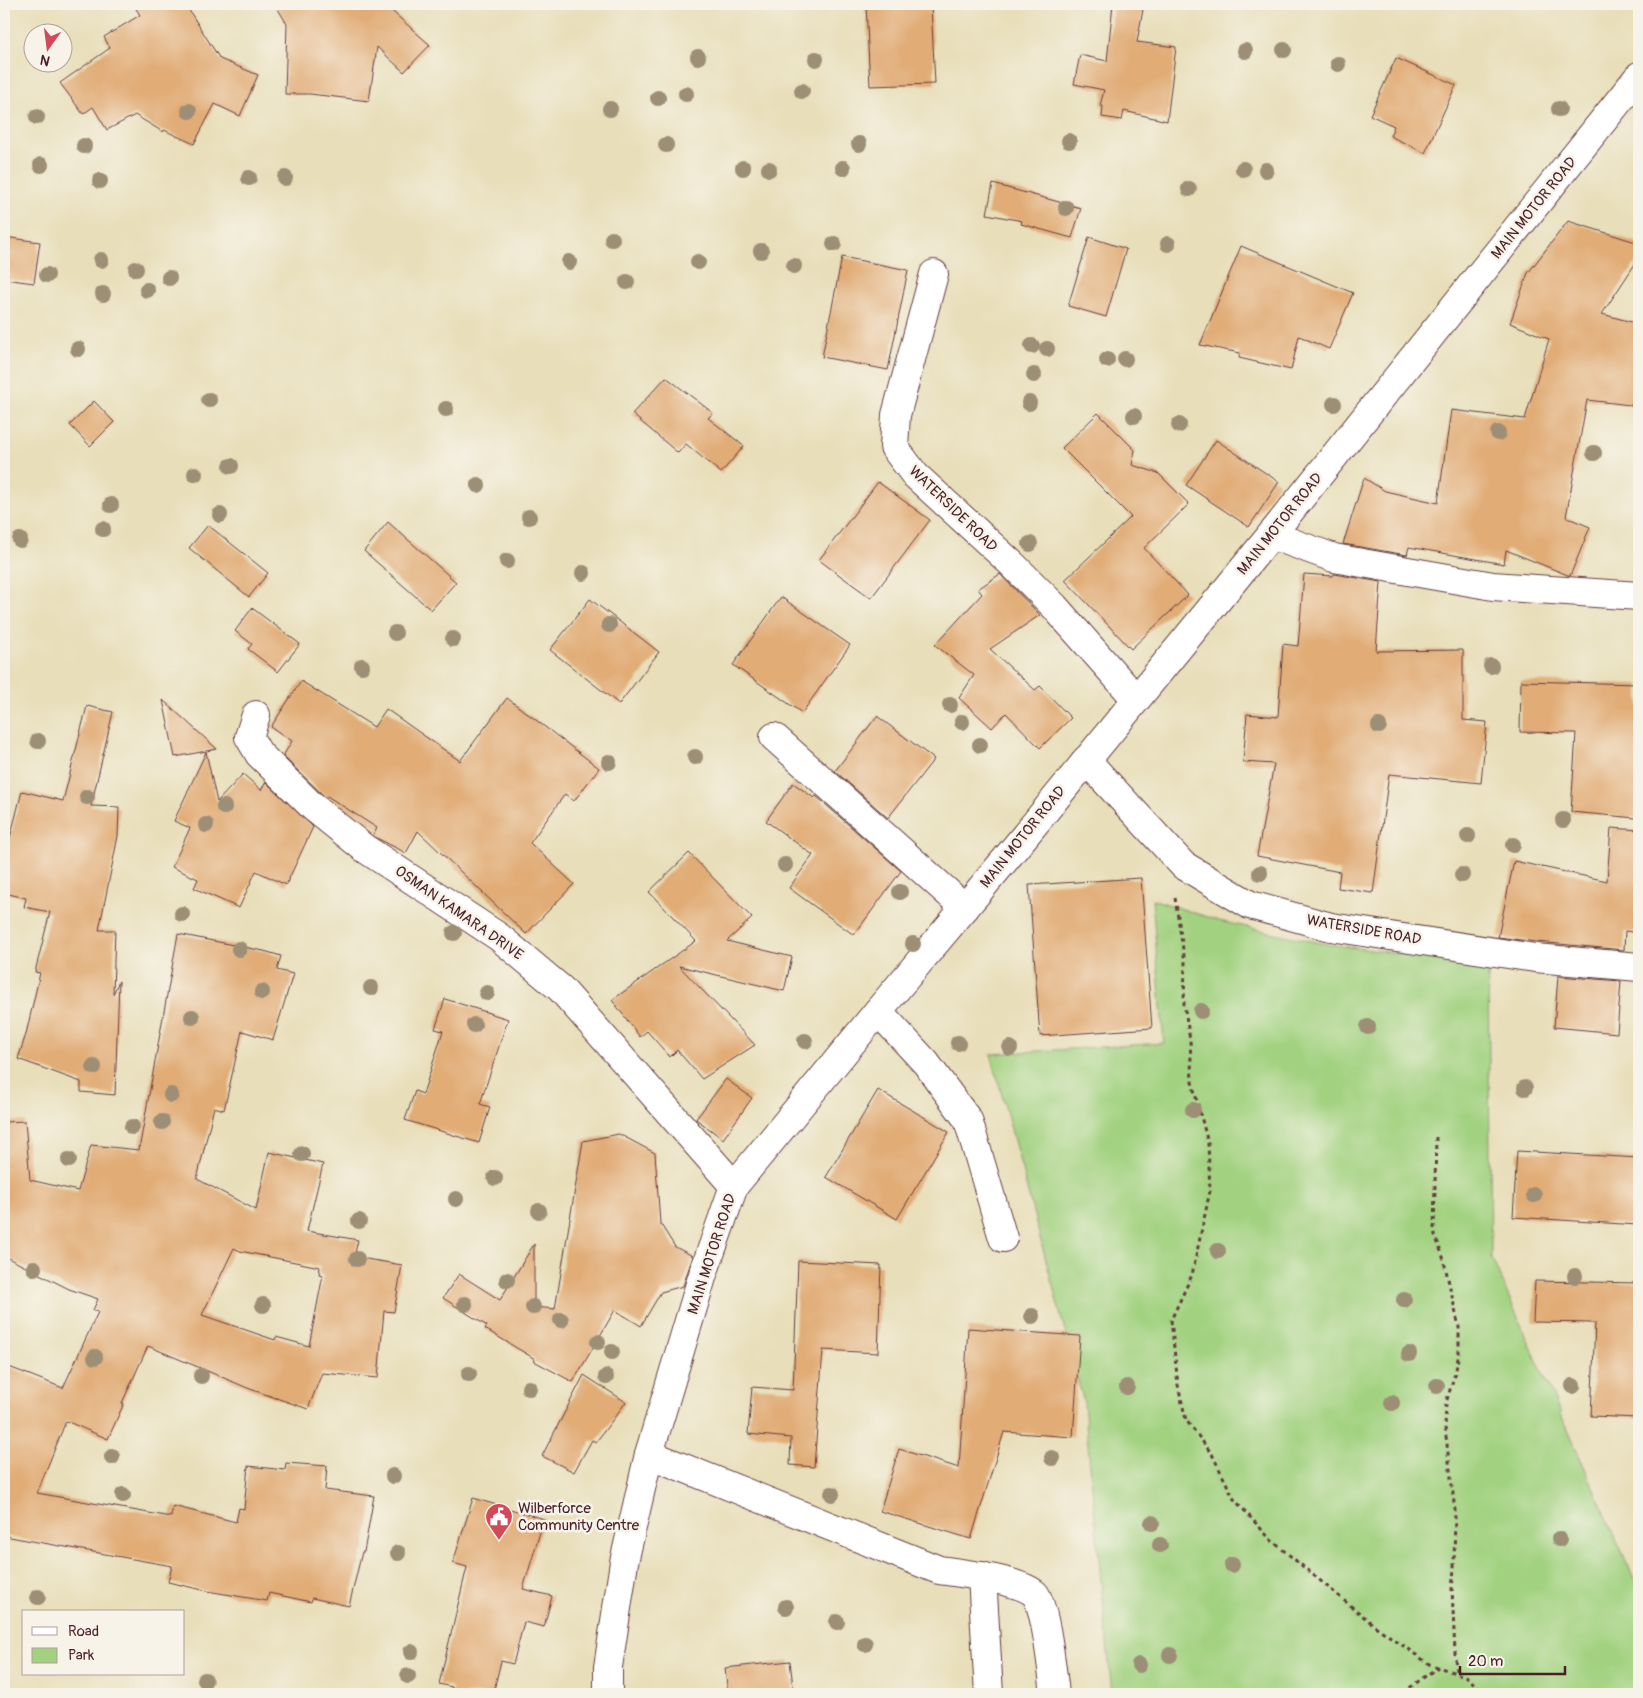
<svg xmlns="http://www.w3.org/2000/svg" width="1643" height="1698" viewBox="0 0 1643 1698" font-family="Pangolin,sans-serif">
<rect width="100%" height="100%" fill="#f7f3e8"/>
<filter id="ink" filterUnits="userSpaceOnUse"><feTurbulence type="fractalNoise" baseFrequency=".02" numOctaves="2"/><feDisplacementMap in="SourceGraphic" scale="10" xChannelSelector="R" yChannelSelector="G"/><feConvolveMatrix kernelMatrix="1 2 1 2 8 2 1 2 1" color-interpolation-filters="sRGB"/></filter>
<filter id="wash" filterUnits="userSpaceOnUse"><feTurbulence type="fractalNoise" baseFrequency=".0096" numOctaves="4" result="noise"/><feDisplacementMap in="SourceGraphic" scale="20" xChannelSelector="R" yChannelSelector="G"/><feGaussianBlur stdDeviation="1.12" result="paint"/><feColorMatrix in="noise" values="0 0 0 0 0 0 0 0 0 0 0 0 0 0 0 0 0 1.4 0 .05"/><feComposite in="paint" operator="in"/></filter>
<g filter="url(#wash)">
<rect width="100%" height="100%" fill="#e8deb9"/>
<path fill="#a2d280" stroke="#767856" d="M 1152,899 L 1219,921 L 1325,944 L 1488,965 L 1491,1257 L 1639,1590 L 1639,1694 L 1112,1694 L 1084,1403 L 991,1054 L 1164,1043 Z"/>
<g id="blocks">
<g fill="#e1ac76" fill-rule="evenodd">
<path d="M 133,4 L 185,4 L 220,59 L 258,75 L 240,116 L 215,104 L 194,144 L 164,130 L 163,132 L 135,115 L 107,130 L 93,107 L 83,114 L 60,83 L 110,48 L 104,37 L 140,15 Z"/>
<path d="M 275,4 L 384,4 L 430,45 L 404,72 L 377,47 L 369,101 L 310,94 L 285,94 L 287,24 Z"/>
<path d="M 866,4 L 931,4 L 935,84 L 870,86 Z"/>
<path d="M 1113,4 L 1144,4 L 1137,42 L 1176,47 L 1167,121 L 1124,111 L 1122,120 L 1102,117 L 1103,106 L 1100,106 L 1104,90 L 1074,84 L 1080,55 L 1107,61 Z"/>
<path d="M 1396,58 L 1456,85 L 1425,153 L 1390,136 L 1394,126 L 1370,115 Z"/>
<path d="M 993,184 L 1081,208 L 1072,238 L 1021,224 L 1022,221 L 987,214 Z"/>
<path d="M 1568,221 L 1639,243 L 1639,258 L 1602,314 L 1639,324 L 1639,406 L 1587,400 L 1566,517 L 1590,527 L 1570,576 L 1506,550 L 1504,564 L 1409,547 L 1407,555 L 1343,544 L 1364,478 L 1385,491 L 1438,503 L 1451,410 L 1525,419 L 1549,339 L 1510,323 L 1528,273 Z"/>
<path d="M 4,237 L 40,242 L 34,283 L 4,279 Z"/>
<path d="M 1089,237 L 1126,249 L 1106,317 L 1068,306 Z"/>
<path d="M 1241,246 L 1353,293 L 1329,349 L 1299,336 L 1291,370 L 1239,358 L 1240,353 L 1200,345 Z"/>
<path d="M 842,257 L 908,270 L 888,370 L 822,357 Z"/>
<path d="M 666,377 L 713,413 L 708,418 L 744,446 L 721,473 L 686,444 L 678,453 L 632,414 Z"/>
<path d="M 94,401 L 114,422 L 90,446 L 70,425 Z"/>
<path d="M 1098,413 L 1135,450 L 1132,465 L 1158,473 L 1189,504 L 1144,548 L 1188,595 L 1131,649 L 1065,580 L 1131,517 L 1062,448 Z"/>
<path d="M 1216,440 L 1279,482 L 1249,527 L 1186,485 Z"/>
<path d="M 878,482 L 930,520 L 871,598 L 819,560 Z"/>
<path d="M 388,522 L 456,582 L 431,610 L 364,551 Z"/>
<path d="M 208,525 L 268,573 L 249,597 L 189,548 Z"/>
<path d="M 1000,574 L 1040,615 L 990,649 L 1035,690 L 1040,686 L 1071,718 L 1040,748 L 1006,713 L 992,728 L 959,698 L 974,675 L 935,645 L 982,594 L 978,589 Z"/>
<path d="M 1304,574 L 1333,576 L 1334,574 L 1381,582 L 1376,651 L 1463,650 L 1463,720 L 1487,722 L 1481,783 L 1389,774 L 1373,893 L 1338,888 L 1340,872 L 1257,856 L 1274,764 L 1243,762 L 1247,714 L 1278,717 L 1283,644 L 1298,646 Z"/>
<path d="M 781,597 L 850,645 L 802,713 L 733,665 Z"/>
<path d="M 590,599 L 659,652 L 619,704 L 550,650 Z"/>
<path d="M 252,608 L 300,644 L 278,672 L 248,649 L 252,644 L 235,631 Z"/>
<path d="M 301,681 L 374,727 L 386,709 L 460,761 L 507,698 L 599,768 L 574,801 L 565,794 L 530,843 L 574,884 L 526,934 L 418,831 L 406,853 L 373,836 L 377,828 L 327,796 L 326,798 L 283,756 L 292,741 L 271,727 Z"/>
<path d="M 1521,681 L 1639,684 L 1639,774 L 1636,818 L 1571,812 L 1576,733 L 1520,732 Z"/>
<path d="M 163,700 L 217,749 L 175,757 Z"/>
<path d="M 87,706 L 113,712 L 91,806 L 119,807 L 118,836 L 99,930 L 115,930 L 113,994 L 119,981 L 115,1095 L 81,1092 L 81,1082 L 18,1059 L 26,1034 L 40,973 L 35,972 L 50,912 L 24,907 L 26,898 L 4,893 L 4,862 L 22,791 L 63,801 Z"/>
<path d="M 877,716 L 934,759 L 888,818 L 835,771 Z"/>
<path d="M 206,752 L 217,802 L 243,774 L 261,790 L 266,782 L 313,827 L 286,885 L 256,871 L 239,908 L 194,888 L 198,879 L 172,867 L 190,828 L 174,821 Z"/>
<path d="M 793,783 L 814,798 L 816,796 L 901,871 L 854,935 L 789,888 L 813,855 L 766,821 Z"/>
<path d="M 1611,828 L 1639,830 L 1639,933 L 1625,931 L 1624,950 L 1537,942 L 1498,937 L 1514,861 L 1607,881 Z"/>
<path d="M 689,853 L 752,918 L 727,941 L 792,957 L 784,991 L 679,966 L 755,1045 L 702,1079 L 677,1050 L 670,1057 L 647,1031 L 640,1037 L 612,1000 L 696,941 L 649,892 Z"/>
<path d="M 1141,878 L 1152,1028 L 1040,1036 L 1029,885 Z"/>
<path d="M 178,934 L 264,951 L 281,956 L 277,970 L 293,974 L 273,1040 L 242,1031 L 224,1110 L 214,1107 L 197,1179 L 256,1210 L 269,1152 L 323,1164 L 307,1231 L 358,1240 L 354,1257 L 402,1265 L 394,1312 L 384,1311 L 378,1378 L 322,1373 L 308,1409 L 250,1389 L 148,1346 L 122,1403 L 124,1403 L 108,1439 L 66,1421 L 37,1493 L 171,1517 L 173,1506 L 236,1522 L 239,1508 L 244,1509 L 248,1466 L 285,1470 L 286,1463 L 327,1466 L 325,1490 L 374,1496 L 364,1552 L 362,1552 L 349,1606 L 312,1598 L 311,1602 L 269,1593 L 267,1601 L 207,1591 L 168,1582 L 172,1566 L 4,1536 L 4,1365 L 63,1388 L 98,1312 L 93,1310 L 98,1299 L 69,1289 L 4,1256 L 4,1122 L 25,1121 L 30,1180 L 78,1191 L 91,1145 L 139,1150 ZM 234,1248 L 240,1251 L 320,1267 L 319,1274 L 323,1275 L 309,1346 L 276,1337 L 275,1340 L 202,1315 Z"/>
<path d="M 1558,976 L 1621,981 L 1617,1033 L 1554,1027 Z"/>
<path d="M 445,999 L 508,1019 L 480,1104 L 490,1107 L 479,1143 L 405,1120 L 415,1091 L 423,1094 L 443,1031 L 435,1029 Z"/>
<path d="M 726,1079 L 752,1098 L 723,1139 L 696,1119 Z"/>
<path d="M 878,1090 L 949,1132 L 897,1219 L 826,1177 Z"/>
<path d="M 619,1134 L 655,1153 L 660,1223 L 675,1247 L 693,1256 L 683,1286 L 661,1292 L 641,1326 L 615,1310 L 573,1382 L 534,1361 L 535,1359 L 485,1329 L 487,1326 L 443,1298 L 459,1274 L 500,1300 L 534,1244 L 534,1307 L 555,1309 L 583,1141 Z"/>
<path d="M 1517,1151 L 1639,1158 L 1638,1225 L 1513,1217 Z"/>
<path d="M 798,1261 L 881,1265 L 878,1353 L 823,1350 L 814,1467 L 790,1465 L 791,1438 L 748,1434 L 752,1387 L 793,1390 Z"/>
<path d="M 1535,1281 L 1639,1283 L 1639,1418 L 1591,1416 L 1595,1323 L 1533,1322 Z"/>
<path d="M 968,1328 L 1080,1336 L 1073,1437 L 1004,1432 L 971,1539 L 880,1511 L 899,1449 L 959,1468 Z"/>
<path d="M 584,1375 L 626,1402 L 596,1442 L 592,1440 L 574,1472 L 542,1456 Z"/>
<path d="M 473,1498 L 544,1519 L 523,1589 L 552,1596 L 544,1627 L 524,1622 L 513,1664 L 501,1661 L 493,1694 L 451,1694 L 452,1687 L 439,1684 L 467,1567 L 453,1563 Z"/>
<path d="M 790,1661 L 794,1694 L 728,1694 L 725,1668 Z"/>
</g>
</g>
</g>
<g filter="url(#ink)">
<use href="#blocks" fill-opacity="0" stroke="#623c40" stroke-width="1"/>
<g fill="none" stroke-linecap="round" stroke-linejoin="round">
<defs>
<g id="minor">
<path d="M 934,274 L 896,415 L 894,447 L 915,475 L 1012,564 L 1054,606 L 1136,699"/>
<path d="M 1271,535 L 1334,558 L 1493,586 L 1639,596"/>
<path d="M 256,715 L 249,737 L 259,754 L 313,807 L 364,848 L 499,937 L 561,989 L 734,1186"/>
<path d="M 774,737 L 965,908"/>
<path d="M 1086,760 L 1183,865 L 1250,905 L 1331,927 L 1535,958 L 1639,967"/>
<path d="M 878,1011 L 926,1063 L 968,1120 L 1003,1238"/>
<path d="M 649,1454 L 939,1570 C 960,1573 1020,1580 1035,1594 C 1045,1604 1053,1676 1055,1694"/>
<path d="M 982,1576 L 989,1694"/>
</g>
<path id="major" d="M 608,1694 L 608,1667 L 624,1562 L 649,1454 L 703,1274 L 734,1186 L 878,1011 L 1005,860 L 1271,535 L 1639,76"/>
</defs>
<use href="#minor" stroke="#623c40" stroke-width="30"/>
<use href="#major" stroke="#623c40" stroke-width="30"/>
<g stroke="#623c40" stroke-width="3" stroke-dasharray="4 4" stroke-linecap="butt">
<path d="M 1175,898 L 1185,962 L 1184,1004 L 1190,1040 L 1192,1082 L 1208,1143 L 1210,1191 L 1192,1275 L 1171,1320 L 1178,1385 L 1186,1420 L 1212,1454 L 1234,1499 L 1271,1540 L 1375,1626 L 1429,1664 L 1467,1677 L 1485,1694"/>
<path d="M 1436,1137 L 1434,1232 L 1443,1257 L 1459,1327 L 1459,1352 L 1456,1370 L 1446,1403 L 1445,1428 L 1455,1511 L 1454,1569 L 1452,1589 L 1456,1674"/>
<path d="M 1405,1694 L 1408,1689 L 1438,1667"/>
</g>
<use href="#minor" stroke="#fff" stroke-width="28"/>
<use href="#major" stroke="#fff" stroke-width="28"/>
</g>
<g fill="#9d8e76">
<circle cx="1284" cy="50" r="8"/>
<circle cx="1245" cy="51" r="8"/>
<circle cx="698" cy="57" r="8"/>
<circle cx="816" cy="59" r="8"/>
<circle cx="1338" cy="64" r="8"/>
<circle cx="802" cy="91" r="8"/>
<circle cx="686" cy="94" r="8"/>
<circle cx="658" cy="98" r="8"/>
<circle cx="610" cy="109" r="8"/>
<circle cx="1559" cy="109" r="8"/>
<circle cx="189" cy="111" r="8"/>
<circle cx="37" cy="117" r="8"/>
<circle cx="1069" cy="141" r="8"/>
<circle cx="859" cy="144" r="8"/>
<circle cx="666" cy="145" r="8"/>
<circle cx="84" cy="146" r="8"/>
<circle cx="41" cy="165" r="8"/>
<circle cx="743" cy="168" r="8"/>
<circle cx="843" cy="168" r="8"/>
<circle cx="769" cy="169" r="8"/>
<circle cx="1243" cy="169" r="8"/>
<circle cx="1266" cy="170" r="8"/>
<circle cx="249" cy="178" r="8"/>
<circle cx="285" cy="178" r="8"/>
<circle cx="100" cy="181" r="8"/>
<circle cx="1189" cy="189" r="8"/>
<circle cx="1066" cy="208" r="8"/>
<circle cx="612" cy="239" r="8"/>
<circle cx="834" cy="244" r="8"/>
<circle cx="1168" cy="244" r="8"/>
<circle cx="761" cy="251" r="8"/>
<circle cx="101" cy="260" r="8"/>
<circle cx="569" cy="262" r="8"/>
<circle cx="698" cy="262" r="8"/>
<circle cx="794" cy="266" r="8"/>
<circle cx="136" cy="269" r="8"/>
<circle cx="47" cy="275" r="8"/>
<circle cx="169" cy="278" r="8"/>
<circle cx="627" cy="282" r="8"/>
<circle cx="147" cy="290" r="8"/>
<circle cx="103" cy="294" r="8"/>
<circle cx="1032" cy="346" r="8"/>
<circle cx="78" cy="349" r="8"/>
<circle cx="1047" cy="349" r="8"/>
<circle cx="1125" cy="359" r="8"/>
<circle cx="1107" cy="360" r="8"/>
<circle cx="1034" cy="375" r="8"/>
<circle cx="209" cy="400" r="8"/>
<circle cx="1029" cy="403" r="8"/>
<circle cx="1334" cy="404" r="8"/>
<circle cx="446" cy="409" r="8"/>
<circle cx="1134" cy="416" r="8"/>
<circle cx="1179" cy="425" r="8"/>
<circle cx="1498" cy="433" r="8"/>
<circle cx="1594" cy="453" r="8"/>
<circle cx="231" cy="466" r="8"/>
<circle cx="195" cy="474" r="8"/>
<circle cx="478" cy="485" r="8"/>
<circle cx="111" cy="505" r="8"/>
<circle cx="220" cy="515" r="8"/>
<circle cx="529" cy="517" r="8"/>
<circle cx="103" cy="529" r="8"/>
<circle cx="20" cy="540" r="8"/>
<circle cx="1030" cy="544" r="8"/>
<circle cx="507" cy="561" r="8"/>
<circle cx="583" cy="573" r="8"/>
<circle cx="609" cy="625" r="8"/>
<circle cx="395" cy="633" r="8"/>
<circle cx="453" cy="639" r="8"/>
<circle cx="362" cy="666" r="8"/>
<circle cx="1491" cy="666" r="8"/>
<circle cx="950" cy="705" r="8"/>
<circle cx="962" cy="722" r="8"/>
<circle cx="1379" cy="726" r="8"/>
<circle cx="38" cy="741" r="8"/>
<circle cx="980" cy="745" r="8"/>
<circle cx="695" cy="757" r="8"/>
<circle cx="609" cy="762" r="8"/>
<circle cx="87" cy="797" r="8"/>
<circle cx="224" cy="807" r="8"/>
<circle cx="1563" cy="820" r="8"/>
<circle cx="206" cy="825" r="8"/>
<circle cx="1468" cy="836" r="8"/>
<circle cx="1513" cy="845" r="8"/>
<circle cx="785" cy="865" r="8"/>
<circle cx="1260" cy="873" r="8"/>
<circle cx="1462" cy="875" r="8"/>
<circle cx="900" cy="892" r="8"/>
<circle cx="182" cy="914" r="8"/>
<circle cx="454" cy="933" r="8"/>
<circle cx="913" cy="944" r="8"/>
<circle cx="239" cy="949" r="8"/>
<circle cx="371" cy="988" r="8"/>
<circle cx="262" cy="992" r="8"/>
<circle cx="487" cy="993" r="8"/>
<circle cx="1201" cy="1011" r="8"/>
<circle cx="192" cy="1017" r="8"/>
<circle cx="474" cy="1025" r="8"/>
<circle cx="1368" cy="1027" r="8"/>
<circle cx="805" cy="1041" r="8"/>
<circle cx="958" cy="1043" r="8"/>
<circle cx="1010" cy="1048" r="8"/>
<circle cx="94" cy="1067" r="8"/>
<circle cx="1525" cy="1088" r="8"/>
<circle cx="171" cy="1095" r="8"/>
<circle cx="1193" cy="1110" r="8"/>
<circle cx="162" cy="1122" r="8"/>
<circle cx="132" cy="1127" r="8"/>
<circle cx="302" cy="1154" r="8"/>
<circle cx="69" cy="1160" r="8"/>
<circle cx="495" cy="1178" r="8"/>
<circle cx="1534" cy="1195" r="8"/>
<circle cx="456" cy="1199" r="8"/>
<circle cx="539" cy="1211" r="8"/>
<circle cx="359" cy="1221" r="8"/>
<circle cx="1218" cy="1251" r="8"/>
<circle cx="357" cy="1259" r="8"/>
<circle cx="34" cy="1268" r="8"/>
<circle cx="1575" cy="1276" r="8"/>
<circle cx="507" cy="1280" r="8"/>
<circle cx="1404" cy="1300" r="8"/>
<circle cx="465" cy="1304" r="8"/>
<circle cx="263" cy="1305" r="8"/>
<circle cx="533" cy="1307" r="8"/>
<circle cx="1032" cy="1316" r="8"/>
<circle cx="561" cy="1320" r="8"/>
<circle cx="598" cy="1342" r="8"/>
<circle cx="612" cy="1352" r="8"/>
<circle cx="1409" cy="1354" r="8"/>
<circle cx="95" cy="1357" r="8"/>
<circle cx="469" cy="1374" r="8"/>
<circle cx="201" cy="1376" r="8"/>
<circle cx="606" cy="1377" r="8"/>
<circle cx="1437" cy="1386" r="8"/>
<circle cx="1573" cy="1386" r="8"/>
<circle cx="1127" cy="1387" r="8"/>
<circle cx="529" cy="1388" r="8"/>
<circle cx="1392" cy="1403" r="8"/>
<circle cx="112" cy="1457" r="8"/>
<circle cx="1052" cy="1458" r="8"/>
<circle cx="393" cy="1476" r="8"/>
<circle cx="832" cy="1494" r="8"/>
<circle cx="123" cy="1495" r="8"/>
<circle cx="1152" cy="1523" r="8"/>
<circle cx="1559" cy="1539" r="8"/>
<circle cx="1160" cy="1545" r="8"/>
<circle cx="398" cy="1553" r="8"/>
<circle cx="1232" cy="1565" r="8"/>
<circle cx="38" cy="1597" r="8"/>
<circle cx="786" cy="1607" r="8"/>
<circle cx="837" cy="1622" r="8"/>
<circle cx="865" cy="1644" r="8"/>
<circle cx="411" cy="1652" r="8"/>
<circle cx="1170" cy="1655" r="8"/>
<circle cx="1139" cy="1665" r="8"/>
<circle cx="408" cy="1676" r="8"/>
<circle cx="205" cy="1680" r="8"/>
</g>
</g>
<defs>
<symbol id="civic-pin" viewBox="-11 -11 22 30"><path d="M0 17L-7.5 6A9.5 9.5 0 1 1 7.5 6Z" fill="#d1495b" stroke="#f7f3e8"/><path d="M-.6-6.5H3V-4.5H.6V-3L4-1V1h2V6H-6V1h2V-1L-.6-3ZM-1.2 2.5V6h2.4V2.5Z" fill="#fff"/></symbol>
</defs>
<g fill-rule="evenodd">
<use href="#civic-pin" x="483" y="1501" width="32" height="43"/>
</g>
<g text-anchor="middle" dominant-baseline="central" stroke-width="5" stroke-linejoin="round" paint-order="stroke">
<g font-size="15" fill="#4a1f2b" stroke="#f7f3e8">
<text transform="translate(1534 208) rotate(-51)">MAIN MOTOR ROAD</text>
<text transform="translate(953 509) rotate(44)">WATERSIDE ROAD</text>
<text transform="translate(1280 524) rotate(-51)">MAIN MOTOR ROAD</text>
<text transform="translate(1023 837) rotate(-51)">MAIN MOTOR ROAD</text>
<text transform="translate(459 913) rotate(35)">OSMAN KAMARA DRIVE</text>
<text transform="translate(1364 930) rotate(10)">WATERSIDE ROAD</text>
<text transform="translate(712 1254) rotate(-72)">MAIN MOTOR ROAD</text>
</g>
<g font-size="15" fill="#4a1f2b" stroke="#f7f3e8" text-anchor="start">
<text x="518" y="1508">Wilberforce<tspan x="518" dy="17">Community Centre</tspan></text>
</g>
</g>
<rect width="1643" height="1698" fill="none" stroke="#f7f3e8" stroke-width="20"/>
<rect x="22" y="1610" width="162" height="65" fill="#f7f3e8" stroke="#b29e9c"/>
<rect x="32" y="1627" width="25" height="8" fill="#ffffff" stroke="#b29e9c"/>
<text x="68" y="1636" font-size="15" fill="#4a1f2b">Road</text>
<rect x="32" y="1648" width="25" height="15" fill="#a2d280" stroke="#b29e9c"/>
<text x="68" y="1660" font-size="15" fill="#4a1f2b">Park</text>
<g transform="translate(48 48) rotate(194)"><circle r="24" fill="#f7f3e8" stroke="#b29e9c"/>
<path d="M0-4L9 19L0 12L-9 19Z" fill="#d1495b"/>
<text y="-8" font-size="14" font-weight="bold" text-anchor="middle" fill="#4a1f2b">N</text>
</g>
<path d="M1460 1666v8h105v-8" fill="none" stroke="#4a1f2b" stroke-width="2.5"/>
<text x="1468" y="1666" font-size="15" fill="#4a1f2b" stroke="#f7f3e8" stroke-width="4" paint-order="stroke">20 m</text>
</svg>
